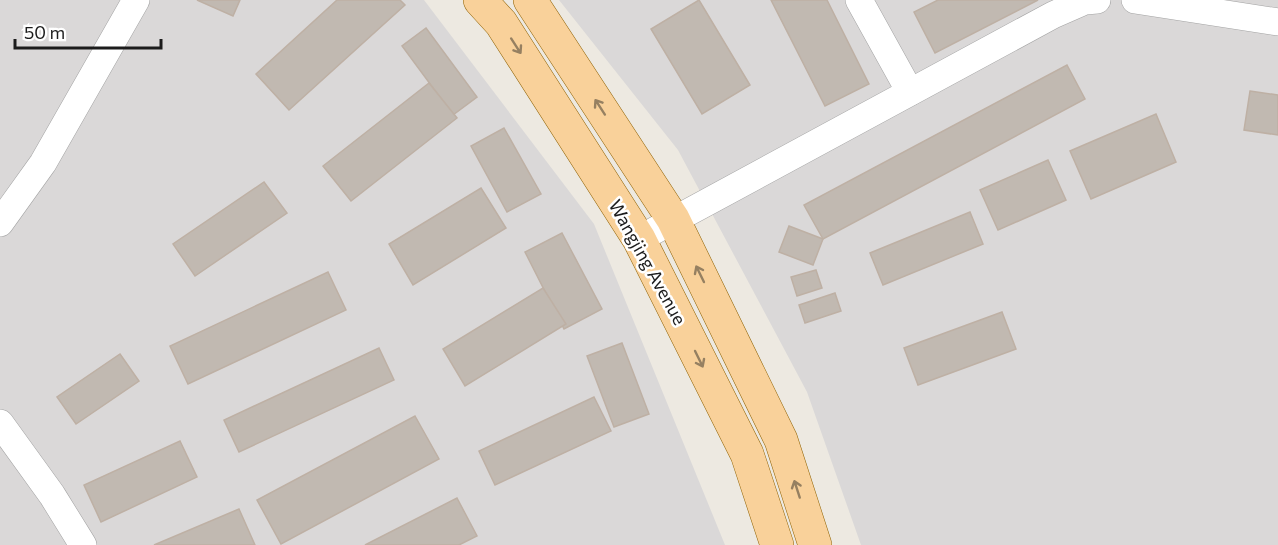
<svg xmlns="http://www.w3.org/2000/svg" width="1278" height="545" viewBox="0 0 1278 545" font-family="Commissioner,sans-serif">
<rect width="100%" height="100%" fill="#ede9e1"/>
<g fill="#dad8d8">
<path d="M 0,0 L 424,0 L 594,224 L 725,545 L 0,545 Z"/>
<path d="M 559,0 L 1278,0 L 1278,545 L 861,545 L 807,392 L 678,150 Z"/>
</g>
<g fill="#c1b9b1" stroke="#beb0a4" stroke-width="1.5">
<path d="M 197,0 L 240,0 L 233,16 Z"/>
<path d="M 337,0 L 400,0 L 405,5 L 289,110 L 256,74 Z"/>
<path d="M 699,0 L 750,85 L 702,114 L 651,29 Z"/>
<path d="M 771,0 L 827,0 L 869,84 L 825,106 Z"/>
<path d="M 938,0 L 1038,0 L 935,53 L 914,12 Z"/>
<path d="M 426,28 L 477,97 L 453,115 L 402,46 Z"/>
<path d="M 1067,65 L 1085,99 L 823,239 L 804,205 Z"/>
<path d="M 429,83 L 457,118 L 351,201 L 323,166 Z"/>
<path d="M 1250,91 L 1278,95 L 1278,135 L 1244,130 Z"/>
<path d="M 1156,114 L 1176,162 L 1091,199 L 1070,151 Z"/>
<path d="M 504,128 L 541,194 L 507,212 L 471,146 Z"/>
<path d="M 1048,160 L 1066,200 L 998,230 L 980,190 Z"/>
<path d="M 264,182 L 287,213 L 195,276 L 173,244 Z"/>
<path d="M 481,188 L 506,228 L 413,285 L 389,244 Z"/>
<path d="M 970,212 L 983,244 L 883,285 L 870,253 Z"/>
<path d="M 789,226 L 823,239 L 813,265 L 779,252 Z"/>
<path d="M 562,233 L 602,309 L 564,329 L 525,252 Z"/>
<path d="M 816,270 L 822,288 L 797,296 L 791,277 Z"/>
<path d="M 328,272 L 346,310 L 188,384 L 170,346 Z"/>
<path d="M 543,288 L 566,324 L 465,386 L 443,349 Z"/>
<path d="M 835,293 L 841,311 L 805,323 L 799,305 Z"/>
<path d="M 1002,312 L 1016,349 L 918,385 L 904,348 Z"/>
<path d="M 622,343 L 649,414 L 614,427 L 587,356 Z"/>
<path d="M 379,348 L 394,380 L 239,452 L 224,420 Z"/>
<path d="M 120,354 L 139,381 L 76,424 L 57,397 Z"/>
<path d="M 594,397 L 611,431 L 495,485 L 479,451 Z"/>
<path d="M 415,416 L 439,459 L 281,544 L 257,500 Z"/>
<path d="M 180,441 L 197,477 L 101,522 L 84,485 Z"/>
<path d="M 457,498 L 477,536 L 459,545 L 365,545 Z"/>
<path d="M 239,509 L 255,545 L 154,545 Z"/>
</g>
<g fill="none" stroke-linecap="round" stroke-linejoin="round">
<defs>
<g id="minor">
<path d="M 859,0 L 910,92"/>
<path d="M 1135,0 L 1278,22"/>
<path d="M 0,223 L 43,163 L 136,0"/>
<path d="M 639,239 L 1053,15 L 1085,1 L 1097,0"/>
<path d="M 0,423 L 52,495 L 83,545"/>
</g>
<g id="major">
<path d="M 480,0 L 501,23 L 639,239 L 747,454 L 777,545"/>
<path d="M 530,0 L 673,219 L 781,440 L 815,545"/>
</g>
</defs>
<use href="#minor" stroke="#a3a3a3" stroke-width="28"/>
<use href="#major" stroke="#8f6204" stroke-width="34"/>
<use href="#minor" stroke="#fff" stroke-width="27"/>
<use href="#major" stroke="#f9d19a" stroke-width="33"/>
</g>
<defs><path id="oneway-shaft" d="M-6 0H5M1.5-3L5.5 0L1.5 3" fill="none" stroke-width="1.6" stroke-linecap="round" stroke-linejoin="round" transform="scale(1.5)"/></defs>
<g stroke="#968061">
<use href="#oneway-shaft" transform="translate(516 46) rotate(57)"/>
<use href="#oneway-shaft" transform="translate(600 107) rotate(-123)"/>
<use href="#oneway-shaft" transform="translate(700 274) rotate(-116)"/>
<use href="#oneway-shaft" transform="translate(699 359) rotate(64)"/>
<use href="#oneway-shaft" transform="translate(797 489) rotate(-108)"/>
</g>
<g text-anchor="middle" dominant-baseline="central" stroke-width="5" stroke-linejoin="round" paint-order="stroke">
<g font-size="18" fill="#1c1c1c" stroke="#fff">
<text transform="translate(648 262) rotate(61)">Wangjing Avenue</text>
</g>
</g>
<path d="M15 39v9h146v-9" fill="none" stroke="#1c1c1c" stroke-width="3"/>
<text x="24" y="39" font-size="18" fill="#1c1c1c" stroke="#ffffff" stroke-width="4.5" paint-order="stroke">50 m</text>
</svg>
